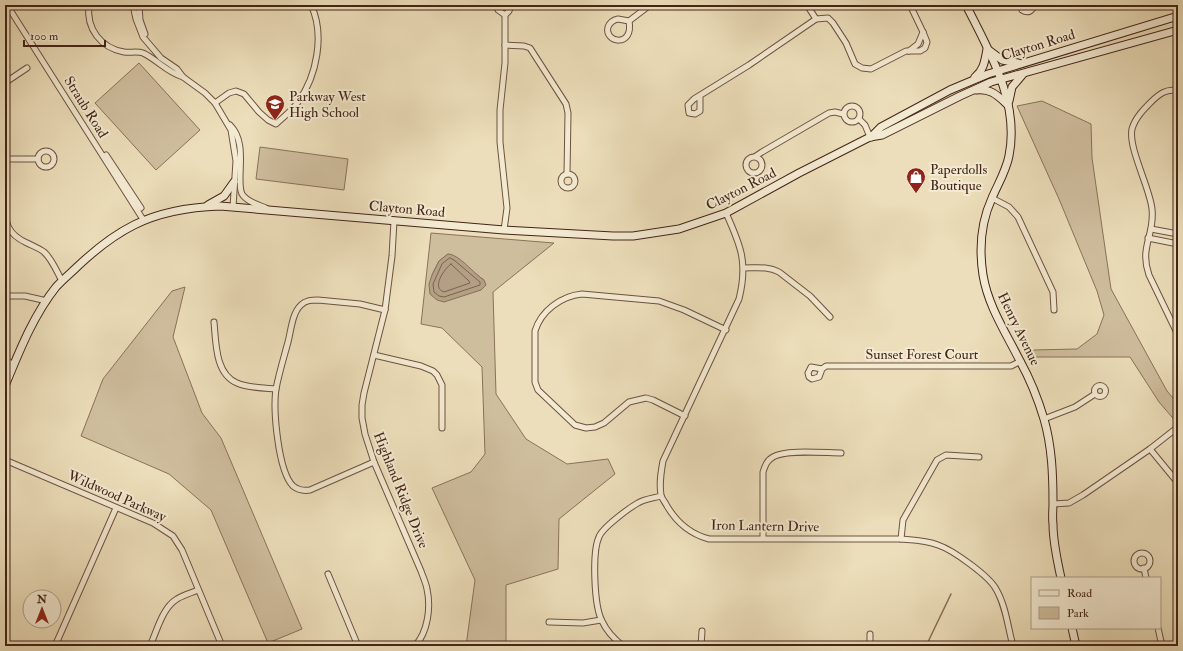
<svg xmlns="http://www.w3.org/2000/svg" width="1183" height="651" viewBox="0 0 1183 651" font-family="'IM FELL Double Pica',serif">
<rect width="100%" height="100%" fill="#ecdeba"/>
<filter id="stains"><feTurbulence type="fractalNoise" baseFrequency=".005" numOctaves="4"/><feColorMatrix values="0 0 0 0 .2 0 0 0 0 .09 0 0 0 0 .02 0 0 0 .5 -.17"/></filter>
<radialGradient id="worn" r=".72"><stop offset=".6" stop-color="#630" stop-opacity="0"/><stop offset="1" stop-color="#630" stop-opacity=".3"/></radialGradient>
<g fill="#cfbe9e" stroke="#8a715b" fill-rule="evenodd">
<path d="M 139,63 L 200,130 L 156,170 L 95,103 Z"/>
<path d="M 1042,101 L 1091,124 L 1092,158 L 1111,289 L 1167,391 L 1178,404 L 1178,424 L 1159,402 L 1130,357 L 1028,357 L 1034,350 L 1077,349 L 1097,334 L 1104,315 L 1097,291 L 1059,199 L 1017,106 Z"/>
<path d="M 260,147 L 348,159 L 344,190 L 256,179 Z"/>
<path d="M 431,233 L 554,243 L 493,292 L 496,394 L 526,439 L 567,464 L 608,459 L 615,474 L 559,519 L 558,569 L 506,585 L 506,646 L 466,646 L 475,580 L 432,488 L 471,472 L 485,454 L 482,367 L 442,328 L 421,324 ZM 448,254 L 484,280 L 432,275 L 439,261 Z"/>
<path d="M 185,287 L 173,337 L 202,413 L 221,438 L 302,629 L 268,643 L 211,510 L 169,474 L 81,436 L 103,379 L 172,291 Z"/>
</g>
<path fill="#b39f83" stroke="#876e58" d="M 448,254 C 459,254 474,274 484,280 L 486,285 L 481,290 L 444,302 L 437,300 L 430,294 L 429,284 L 432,275 L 439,261 Z"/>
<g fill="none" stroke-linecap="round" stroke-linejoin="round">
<g stroke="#7c624e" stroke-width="1">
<path d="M 450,258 L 454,260 L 480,282 L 480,285 L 444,297 L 439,296 L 434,292 L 433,284 L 442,264 Z"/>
<path d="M 451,264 L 469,281 L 470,283 L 444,292 C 431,288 444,269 451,264 Z"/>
</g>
<path stroke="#876e58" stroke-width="1.5" d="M 926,646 L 951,594"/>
<defs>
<g id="street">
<path d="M 7,5 L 144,221"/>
<path d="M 89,5 C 86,29 101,48 124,52 C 130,53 137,51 143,53 C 158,60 166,72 183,77"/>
<path d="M 133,5 L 136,19 L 143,37 L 161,58 L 177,69 L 183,77 L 205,93 L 215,103 L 231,130 L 236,161 L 233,207"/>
<path d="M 139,5 L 140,20 L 145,34"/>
<path d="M 497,5 L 498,10 L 505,15 L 509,11 L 511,5"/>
<path d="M 807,5 L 816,19"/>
<path d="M 1020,5 L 1022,10 C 1028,14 1032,11 1035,5"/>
<path d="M 1034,5 L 1048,5"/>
<path d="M 618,19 L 629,21 C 634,48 604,43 608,27 C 610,22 613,20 618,19 Z"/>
<path d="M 629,21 L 650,5"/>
<path d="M 505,45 L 524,46 L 530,48 L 566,104 L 568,113 L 567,174"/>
<path d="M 909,51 L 918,44 L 923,32"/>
<path d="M 5,84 L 9,80 L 27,68"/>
<path d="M 1178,91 C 1167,88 1159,94 1151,102 C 1144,109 1135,118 1132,129 C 1128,148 1150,188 1152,209 C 1155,235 1139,247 1149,275 L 1178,335"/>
<path d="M 700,96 L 700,111 L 695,114 L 689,113 L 688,105 L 694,99 L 749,65 L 816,19 L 828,18 L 833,23 L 846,43 L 855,64 L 862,68 L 871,69 L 906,51 L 920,51 L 925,48 L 927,42 L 923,32 L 910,5"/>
<path d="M 215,103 L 229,93 L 236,91 L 244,94 L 259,112 L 268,120 L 276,124 C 283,117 292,111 298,102 C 317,76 325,34 311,5"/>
<circle cx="852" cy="114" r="8"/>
<path d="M 859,119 L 865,125 L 870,137"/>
<path d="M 230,125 C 244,139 240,161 240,179 C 240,184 240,190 242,194 C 247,202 259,205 266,208"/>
<circle cx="46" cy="159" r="8"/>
<path d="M 106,155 L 141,208"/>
<path d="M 756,156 L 762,152 L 829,113 L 835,112 L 843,114"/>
<circle cx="754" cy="165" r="8"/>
<path d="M 5,159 L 38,159"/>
<circle cx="568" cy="181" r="7"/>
<path d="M 992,198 L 1009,207 L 1018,217 L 1053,292 L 1054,310"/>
<path d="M 5,203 C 5,223 7,234 27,243 C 33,246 39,248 44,252 C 52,259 57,272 62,281"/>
<path d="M 726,213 C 741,246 748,263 739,299 L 663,461 C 661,472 659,483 661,495 C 662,499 665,502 667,506 C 677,523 690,534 709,539 L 901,539 C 914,540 926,540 938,545 C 953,550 989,576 996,589 C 1006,606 1008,628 1013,646"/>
<path d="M 394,221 L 392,256 L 385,310 L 364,393 L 362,405 L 362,418 L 365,434 L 374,462 L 421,571 C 423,577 426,583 427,589 C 431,607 428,632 415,646"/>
<path d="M 1151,229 L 1178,234"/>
<path d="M 504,230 L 507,208 L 500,142 L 500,110 L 505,63 L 505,15"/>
<path d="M 1148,238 L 1178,244"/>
<path d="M 744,268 C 756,268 768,266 779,272 L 810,296 L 830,317"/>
<path d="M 5,296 L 25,296 L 47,301"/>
<path d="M 214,322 C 216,342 215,374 237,383 C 248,388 264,388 276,389"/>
<path d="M 374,355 L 421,366 L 433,371 L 437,375 L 442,385 L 442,428"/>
<path d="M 5,360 L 14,365"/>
<path d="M 822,369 L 819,377 L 812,379 L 809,377 L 808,373 L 811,367 L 822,369 L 826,366 L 1011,366 L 1021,361"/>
<circle cx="1100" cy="391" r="5.5"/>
<path d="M 685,416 L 653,400 L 646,398 L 629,402 L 604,423 L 595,427 L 586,428 L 575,425 L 538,390 L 535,382 L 535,331 C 541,311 561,296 582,294 L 659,301 L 684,310 L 726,330"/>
<path d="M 1044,419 L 1075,407 L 1095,394"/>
<path d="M 1150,449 L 1178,483"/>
<path d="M 5,460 L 153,523 L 173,536 L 182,550 L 222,646"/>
<path d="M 374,462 L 310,490 C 304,491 298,490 293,486 C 278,471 273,410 276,389 C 279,373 284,357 288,342 C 291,331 292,313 301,305 C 306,300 312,300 318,300 L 360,304 L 385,310"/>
<path d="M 1053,504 L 1069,503 L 1083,495 L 1150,449 L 1178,427"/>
<path d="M 763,538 L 763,472 C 765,466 767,460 773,457 C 785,449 826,453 841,453"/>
<path d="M 901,539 L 903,520 L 937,460 L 946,455 L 979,457"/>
<circle cx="1142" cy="561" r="8"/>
<path d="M 1144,568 L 1146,578"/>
<path d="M 328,574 L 358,646"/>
<path d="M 549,622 L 583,623 L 601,620"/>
<path d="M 1158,628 L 1162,646"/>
<path d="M 870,634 L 870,646"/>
<path d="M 55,646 L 116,508"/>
<path d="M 150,646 C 157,631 162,608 177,599 C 183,595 191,593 198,590"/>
<path d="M 623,646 C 614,639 607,632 602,621 C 594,606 592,552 599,537 C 602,528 629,508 638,503 C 644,499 654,498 661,496"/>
<path d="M 701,646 L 702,631"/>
<path d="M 1172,646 L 1178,645"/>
</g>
<g id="secondary">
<path d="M 966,5 C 989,51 1020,102 1009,156 C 1006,171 998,184 992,198 C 981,222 979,249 983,275 C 988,306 1006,333 1020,361 C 1030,379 1038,399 1044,419 C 1052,447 1053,475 1053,503 C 1053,510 1052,517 1053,524 C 1053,542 1057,560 1061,578"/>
<path d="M 990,51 L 1002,60 L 1018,63"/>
<path d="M 975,77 C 984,70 985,60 987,49"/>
<path d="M 976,90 C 991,88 998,96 1008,105"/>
<path d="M 1009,101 L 1012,87 L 1023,74"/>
<path d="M 871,137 L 881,127 L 950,90 L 988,74 L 1178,16"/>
<path d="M 208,205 L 224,196 L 234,182"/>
<path d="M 5,386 C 19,352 33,316 56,287 C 63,279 71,273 78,266 C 95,250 114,235 134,225 C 160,212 192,207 220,206 L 504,230 L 613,236 L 633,236 L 679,229 L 726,213 L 799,173 L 870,137 L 882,135 L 960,96 L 991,82 L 1178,30"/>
<path d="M 1072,628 L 1076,646"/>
</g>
</defs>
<use href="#street" stroke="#6e5240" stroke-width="7"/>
<use href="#secondary" stroke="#442418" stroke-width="9"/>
<use href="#street" stroke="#f3ead2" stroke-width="5"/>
<use href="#secondary" stroke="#f3ead2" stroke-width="7"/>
</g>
<defs>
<symbol id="school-pin" viewBox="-11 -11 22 30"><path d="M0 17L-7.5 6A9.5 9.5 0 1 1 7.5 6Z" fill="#8f2418" stroke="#f3ead2"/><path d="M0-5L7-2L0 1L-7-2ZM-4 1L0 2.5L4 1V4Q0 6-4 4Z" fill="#fff"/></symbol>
<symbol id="shop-pin" viewBox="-11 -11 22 30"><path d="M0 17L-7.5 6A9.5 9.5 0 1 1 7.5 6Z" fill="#8f2418" stroke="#f3ead2"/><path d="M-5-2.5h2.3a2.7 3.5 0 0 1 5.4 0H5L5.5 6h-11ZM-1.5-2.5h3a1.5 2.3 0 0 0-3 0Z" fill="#fff"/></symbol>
</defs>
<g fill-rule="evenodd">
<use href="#school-pin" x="264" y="93" width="22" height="30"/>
<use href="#shop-pin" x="905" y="166" width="22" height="30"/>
</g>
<g text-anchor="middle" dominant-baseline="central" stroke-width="4" stroke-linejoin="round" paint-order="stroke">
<g font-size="14" fill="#442418" stroke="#f3ead2">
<text transform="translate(1038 45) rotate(-17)">Clayton Road</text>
<text transform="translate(86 107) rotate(58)">Straub Road</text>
<text transform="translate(741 189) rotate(-27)">Clayton Road</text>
<text transform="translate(407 209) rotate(5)">Clayton Road</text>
<text transform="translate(1019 329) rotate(64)">Henry Avenue</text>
<text x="922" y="354">Sunset Forest Court</text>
<text transform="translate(401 490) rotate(68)">Highland Ridge Drive</text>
<text transform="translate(117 496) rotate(24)">Wildwood Parkway</text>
<text transform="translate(765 526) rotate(1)">Iron Lantern Drive</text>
</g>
<g font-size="14" fill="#442418" stroke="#f3ead2" text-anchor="start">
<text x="289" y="96">Parkway West<tspan x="289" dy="16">High School</tspan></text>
<text x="930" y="169">Paperdolls<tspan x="930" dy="16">Boutique</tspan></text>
</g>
</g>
<rect width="1183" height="651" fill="none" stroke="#ecdeba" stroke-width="20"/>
<rect x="6" y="6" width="1171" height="639" fill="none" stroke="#442418" stroke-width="2"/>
<rect x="10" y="10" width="1163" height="631" fill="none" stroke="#442418"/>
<rect x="1031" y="577" width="130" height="52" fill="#f3ead2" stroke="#ad9b88"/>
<rect x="1039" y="590" width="20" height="6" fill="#f3ead2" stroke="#ad9b88"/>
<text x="1067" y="597" font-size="12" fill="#442418">Road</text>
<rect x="1039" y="607" width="20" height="12" fill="#cfbe9e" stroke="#ad9b88"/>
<text x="1067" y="617" font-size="12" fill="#442418">Park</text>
<g transform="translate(42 609)"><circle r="19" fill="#f3ead2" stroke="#ad9b88"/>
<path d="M0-3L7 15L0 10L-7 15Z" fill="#8f2418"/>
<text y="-6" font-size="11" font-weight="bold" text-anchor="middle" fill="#442418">N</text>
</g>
<path d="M24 40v6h81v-6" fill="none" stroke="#442418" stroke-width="2"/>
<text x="30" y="40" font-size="12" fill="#442418" stroke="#f3ead2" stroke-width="3" paint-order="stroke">100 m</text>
<rect width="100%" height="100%" filter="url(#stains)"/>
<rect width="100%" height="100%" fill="url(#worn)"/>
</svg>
